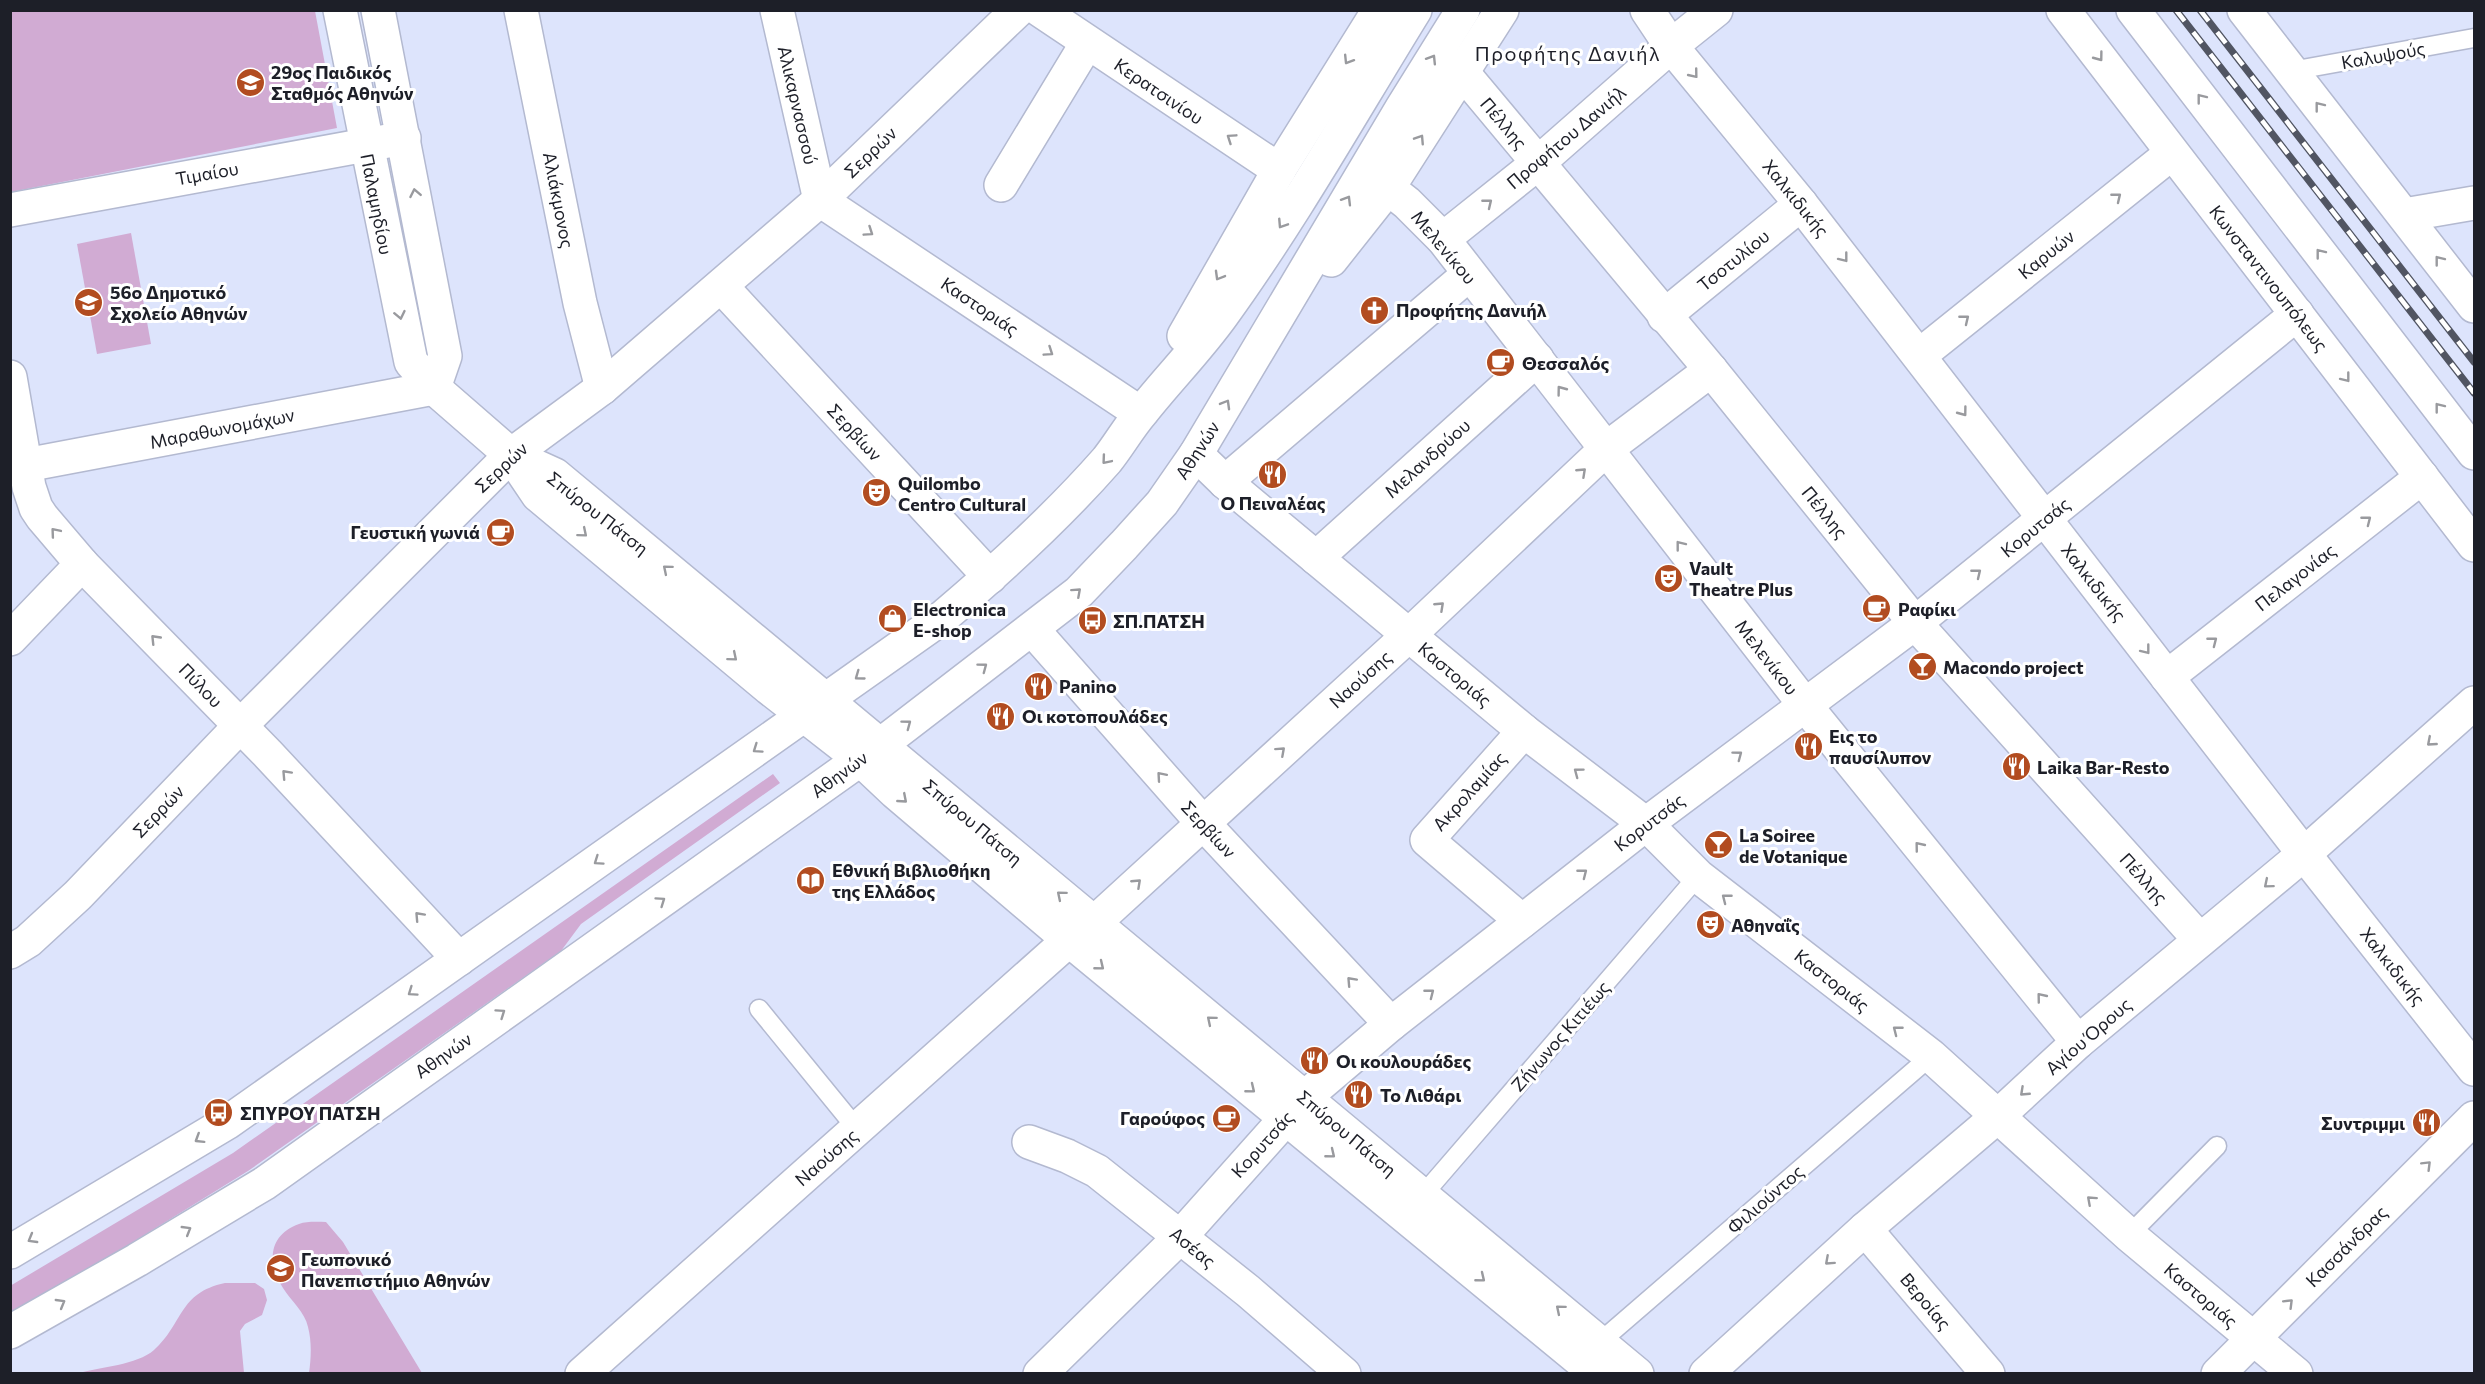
<svg xmlns="http://www.w3.org/2000/svg" width="2485" height="1384" viewBox="0 0 2485 1384" font-family="Commissioner,sans-serif">
<rect width="100%" height="100%" fill="#dde4fc"/>
<g fill="#d1abd3">
<path d="M 11,10 L 315,11 L 337,128 L 11,192 Z"/>
<path d="M 131,233 L 151,344 L 97,354 L 77,244 Z"/>
<path d="M 773,774 L 780,783 L 581,924 L 561,951 L 248,1171 L 125,1247 L 11,1313 L 10,1286 L 233,1153 Z"/>
<path d="M 326,1222 L 343,1242 L 422,1373 L 309,1373 C 311,1359 312,1342 308,1327 C 305,1312 291,1301 283,1288 C 267,1263 268,1235 299,1224 C 307,1221 318,1222 326,1222 Z"/>
<path d="M 225,1283 L 255,1283 L 264,1289 L 267,1300 L 262,1315 L 245,1324 L 240,1331 L 244,1373 L 79,1373 C 100,1367 137,1365 154,1350 C 184,1323 178,1293 225,1283 Z"/>
</g>
<g fill="none" stroke-linecap="round" stroke-linejoin="round">
<defs>
<g id="lane">
<path d="M 2291,71 L 2474,38"/>
<path d="M 759,1009 L 857,1129"/>
<path d="M 1422,1196 L 1698,876"/>
<path d="M 2129,1235 L 2217,1146"/>
<path d="M 1600,1342 L 1931,1056"/>
</g>
<g id="street">
<path d="M 521,10 L 580,303 L 602,388"/>
<path d="M 777,10 L 820,200 L 1140,413"/>
<path d="M 1040,10 L 1279,170"/>
<path d="M 1647,10 L 1671,46 L 1801,204 L 2304,854 L 2474,1069"/>
<path d="M 1463,73 L 1711,370 L 1915,623 L 2200,940"/>
<path d="M 1001,185 L 1087,43"/>
<path d="M 1388,188 L 1407,203 L 1443,239 L 1805,705 L 2078,1042"/>
<path d="M 10,210 L 404,138"/>
<path d="M 2404,215 L 2474,203"/>
<path d="M 1443,239 L 1538,163 L 1671,46 L 1716,10"/>
<path d="M 721,286 L 990,577"/>
<path d="M 1664,316 L 1801,204"/>
<path d="M 1920,355 L 2172,153"/>
<path d="M 10,377 L 29,487 L 36,508 L 42,517 L 82,564 L 267,753 L 459,959"/>
<path d="M 1196,454 L 1225,482 L 1524,731 L 1646,824 L 1698,876 L 1931,1056 L 2129,1235 L 2296,1374"/>
<path d="M 1225,482 L 1468,275"/>
<path d="M 1316,558 L 1537,359"/>
<path d="M 1032,629 L 1202,822 L 1391,1024"/>
<path d="M 10,639 L 82,564"/>
<path d="M 2167,677 L 2422,477"/>
<path d="M 1522,921 L 1427,840 L 1524,731"/>
<path d="M 1094,923 L 1409,635 L 1606,449 L 1711,370"/>
<path d="M 10,952 L 28,941 L 78,895 L 240,726 L 511,455 L 602,388 L 820,200 L 1018,10"/>
<path d="M 1029,1142 L 1067,1156 L 1097,1171 L 1248,1291 L 1344,1374"/>
<path d="M 1865,1229 L 1988,1374"/>
<path d="M 582,1374 L 1069,940"/>
<path d="M 1040,1374 L 1180,1237 L 1304,1098 L 1391,1024 L 1646,824 L 1915,623 L 2297,314"/>
<path d="M 1706,1374 L 1865,1229 L 1998,1116 L 2078,1042 L 2304,854 L 2474,703"/>
<path d="M 2218,1374 L 2474,1118"/>
</g>
<g id="secondary">
<path d="M 340,10 L 411,362 L 434,388 L 511,455 L 538,495 L 769,688 L 860,759 L 895,792 L 1069,940 L 1597,1374"/>
<path d="M 378,10 L 445,356 L 434,388"/>
<path d="M 2063,10 L 2474,545"/>
<path d="M 2133,10 L 2474,453"/>
<path d="M 2244,10 L 2474,306"/>
<path d="M 1279,170 L 1379,10"/>
<path d="M 1388,188 L 1502,10"/>
<path d="M 511,455 L 555,475 L 1637,1374"/>
<path d="M 10,468 L 434,388"/>
</g>
<g id="highway">
<path d="M 1331,260 L 1388,188"/>
<path d="M 1184,336 L 1279,170"/>
<path d="M 10,1252 L 228,1122 L 943,617 C 1001,568 1057,517 1107,460 C 1119,445 1129,427 1142,412 C 1168,379 1198,349 1223,314 C 1293,217 1352,112 1415,10"/>
<path d="M 10,1332 L 137,1260 L 265,1183 L 879,746 L 1079,592 L 1124,545 L 1162,503 L 1196,454 L 1402,108 L 1463,10"/>
</g>
</defs>
<use href="#lane" stroke="#b3b9d0" stroke-width="21"/>
<use href="#street" stroke="#b3b9d0" stroke-width="36"/>
<use href="#secondary" stroke="#b3b9d0" stroke-width="36"/>
<use href="#highway" stroke="#b3b9d0" stroke-width="36"/>
<use href="#lane" stroke="#fff" stroke-width="18"/>
<use href="#street" stroke="#fff" stroke-width="33"/>
<use href="#secondary" stroke="#fff" stroke-width="33"/>
<use href="#highway" stroke="#fff" stroke-width="33"/>
<defs>
<g id="rail">
<path d="M 2176,10 L 2474,393"/>
<path d="M 2200,10 L 2474,362"/>
</g>
</defs>
<use href="#rail" stroke="#515562" stroke-width="7"/>
<use href="#rail" stroke="#fff" stroke-width="4.5" stroke-dasharray="14" stroke-linecap="butt"/>
</g>
<defs><path id="oneway-chevron" d="M-2-3.5L2.5 0L-2 3.5" fill="none" stroke-width="1.6" stroke-linecap="round" stroke-linejoin="round" transform="scale(1.5)"/></defs>
<g stroke="#999a9e">
<use href="#oneway-chevron" transform="translate(2099 57) rotate(53)"/>
<use href="#oneway-chevron" transform="translate(1432 59) rotate(-58)"/>
<use href="#oneway-chevron" transform="translate(1348 60) rotate(122)"/>
<use href="#oneway-chevron" transform="translate(1694 74) rotate(51)"/>
<use href="#oneway-chevron" transform="translate(2201 98) rotate(-128)"/>
<use href="#oneway-chevron" transform="translate(2319 106) rotate(-128)"/>
<use href="#oneway-chevron" transform="translate(1231 138) rotate(-146)"/>
<use href="#oneway-chevron" transform="translate(1420 139) rotate(-57)"/>
<use href="#oneway-chevron" transform="translate(415 193) rotate(-101)"/>
<use href="#oneway-chevron" transform="translate(2117 197) rotate(-39)"/>
<use href="#oneway-chevron" transform="translate(1347 200) rotate(-59)"/>
<use href="#oneway-chevron" transform="translate(1488 203) rotate(-39)"/>
<use href="#oneway-chevron" transform="translate(1282 224) rotate(123)"/>
<use href="#oneway-chevron" transform="translate(869 232) rotate(34)"/>
<use href="#oneway-chevron" transform="translate(2320 253) rotate(-128)"/>
<use href="#oneway-chevron" transform="translate(1844 258) rotate(52)"/>
<use href="#oneway-chevron" transform="translate(2439 260) rotate(-128)"/>
<use href="#oneway-chevron" transform="translate(1219 276) rotate(120)"/>
<use href="#oneway-chevron" transform="translate(400 315) rotate(78)"/>
<use href="#oneway-chevron" transform="translate(1965 319) rotate(-39)"/>
<use href="#oneway-chevron" transform="translate(1049 352) rotate(34)"/>
<use href="#oneway-chevron" transform="translate(2346 378) rotate(52)"/>
<use href="#oneway-chevron" transform="translate(1561 390) rotate(-127)"/>
<use href="#oneway-chevron" transform="translate(1226 404) rotate(-60)"/>
<use href="#oneway-chevron" transform="translate(2439 407) rotate(-128)"/>
<use href="#oneway-chevron" transform="translate(1963 412) rotate(53)"/>
<use href="#oneway-chevron" transform="translate(1106 460) rotate(130)"/>
<use href="#oneway-chevron" transform="translate(1582 472) rotate(-43)"/>
<use href="#oneway-chevron" transform="translate(2367 520) rotate(-38)"/>
<use href="#oneway-chevron" transform="translate(55 532) rotate(-130)"/>
<use href="#oneway-chevron" transform="translate(583 533) rotate(40)"/>
<use href="#oneway-chevron" transform="translate(1680 545) rotate(-128)"/>
<use href="#oneway-chevron" transform="translate(667 569) rotate(-140)"/>
<use href="#oneway-chevron" transform="translate(1977 573) rotate(-39)"/>
<use href="#oneway-chevron" transform="translate(1077 592) rotate(-42)"/>
<use href="#oneway-chevron" transform="translate(1440 606) rotate(-43)"/>
<use href="#oneway-chevron" transform="translate(155 639) rotate(-134)"/>
<use href="#oneway-chevron" transform="translate(2213 641) rotate(-38)"/>
<use href="#oneway-chevron" transform="translate(2146 650) rotate(52)"/>
<use href="#oneway-chevron" transform="translate(733 657) rotate(40)"/>
<use href="#oneway-chevron" transform="translate(983 667) rotate(-37)"/>
<use href="#oneway-chevron" transform="translate(859 676) rotate(144)"/>
<use href="#oneway-chevron" transform="translate(907 724) rotate(-37)"/>
<use href="#oneway-chevron" transform="translate(2431 742) rotate(139)"/>
<use href="#oneway-chevron" transform="translate(757 749) rotate(145)"/>
<use href="#oneway-chevron" transform="translate(1281 751) rotate(-42)"/>
<use href="#oneway-chevron" transform="translate(1738 755) rotate(-37)"/>
<use href="#oneway-chevron" transform="translate(1578 772) rotate(-143)"/>
<use href="#oneway-chevron" transform="translate(286 774) rotate(-133)"/>
<use href="#oneway-chevron" transform="translate(1161 776) rotate(-131)"/>
<use href="#oneway-chevron" transform="translate(903 799) rotate(41)"/>
<use href="#oneway-chevron" transform="translate(1919 846) rotate(-129)"/>
<use href="#oneway-chevron" transform="translate(598 861) rotate(145)"/>
<use href="#oneway-chevron" transform="translate(1583 873) rotate(-38)"/>
<use href="#oneway-chevron" transform="translate(1137 883) rotate(-43)"/>
<use href="#oneway-chevron" transform="translate(2268 884) rotate(140)"/>
<use href="#oneway-chevron" transform="translate(1061 895) rotate(-140)"/>
<use href="#oneway-chevron" transform="translate(1726 898) rotate(-142)"/>
<use href="#oneway-chevron" transform="translate(661 901) rotate(-35)"/>
<use href="#oneway-chevron" transform="translate(419 916) rotate(-133)"/>
<use href="#oneway-chevron" transform="translate(1100 966) rotate(39)"/>
<use href="#oneway-chevron" transform="translate(1351 981) rotate(-133)"/>
<use href="#oneway-chevron" transform="translate(412 992) rotate(145)"/>
<use href="#oneway-chevron" transform="translate(1430 993) rotate(-38)"/>
<use href="#oneway-chevron" transform="translate(2041 997) rotate(-129)"/>
<use href="#oneway-chevron" transform="translate(501 1013) rotate(-35)"/>
<use href="#oneway-chevron" transform="translate(1211 1020) rotate(-140)"/>
<use href="#oneway-chevron" transform="translate(1897 1030) rotate(-142)"/>
<use href="#oneway-chevron" transform="translate(1251 1089) rotate(39)"/>
<use href="#oneway-chevron" transform="translate(2024 1092) rotate(137)"/>
<use href="#oneway-chevron" transform="translate(199 1139) rotate(148)"/>
<use href="#oneway-chevron" transform="translate(1331 1154) rotate(39)"/>
<use href="#oneway-chevron" transform="translate(2427 1165) rotate(-45)"/>
<use href="#oneway-chevron" transform="translate(2091 1200) rotate(-138)"/>
<use href="#oneway-chevron" transform="translate(187 1230) rotate(-31)"/>
<use href="#oneway-chevron" transform="translate(32 1239) rotate(150)"/>
<use href="#oneway-chevron" transform="translate(1829 1261) rotate(138)"/>
<use href="#oneway-chevron" transform="translate(1481 1278) rotate(39)"/>
<use href="#oneway-chevron" transform="translate(61 1303) rotate(-30)"/>
<use href="#oneway-chevron" transform="translate(2289 1303) rotate(-45)"/>
<use href="#oneway-chevron" transform="translate(1560 1309) rotate(-140)"/>
</g>
<defs>
<symbol id="school-disc" viewBox="-11 -11 22 22"><circle r="9.5" fill="#b24c20" stroke="#fff"/><path d="M0-5L7-2L0 1L-7-2ZM-4 1L0 2.5L4 1V4Q0 6-4 4Z" fill="#fff"/></symbol>
<symbol id="church-disc" viewBox="-11 -11 22 22"><circle r="9.5" fill="#b24c20" stroke="#fff"/><path d="M-1.2-6h2.4v3.5h3.3v2.4h-3.3V6h-2.4V-.1h-3.3v-2.4h3.3Z" fill="#fff"/></symbol>
<symbol id="cafe-disc" viewBox="-11 -11 22 22"><circle r="9.5" fill="#b24c20" stroke="#fff"/><path d="M-5.5-4.5H6V0H3Q3 3.5 0 3.5H-2.5Q-5.5 3.5-5.5 0ZM3-3.2v2h1.7v-2ZM-6 4.5H4V6H-6Z" fill="#fff"/></symbol>
<symbol id="restaurant-disc" viewBox="-11 -11 22 22"><circle r="9.5" fill="#b24c20" stroke="#fff"/><path d="M-5-6h1v4h1v-4h1v4h1v-4h1v5L-1.5 .5V6h-2V.5L-5-1ZM5-6V6H3V1.5H1.5Q1.5-4 5-6Z" fill="#fff"/></symbol>
<symbol id="theatre-disc" viewBox="-11 -11 22 22"><circle r="9.5" fill="#b24c20" stroke="#fff"/><path d="M-5-5.5Q0-4 5-5.5V0Q5 5 0 6Q-5 5-5 0ZM-3.3-2.5H-1v1.5H-3.3ZM1-2.5H3.3v1.5H1ZM-2.8 1Q0 5.5 2.8 1Z" fill="#fff"/></symbol>
<symbol id="shop-disc" viewBox="-11 -11 22 22"><circle r="9.5" fill="#b24c20" stroke="#fff"/><path d="M-5-2.5h2.3a2.7 3.5 0 0 1 5.4 0H5L5.5 6h-11ZM-1.5-2.5h3a1.5 2.3 0 0 0-3 0Z" fill="#fff"/></symbol>
<symbol id="bus-disc" viewBox="-11 -11 22 22"><circle r="9.5" fill="#b24c20" stroke="#fff"/><path d="M-5-6H5V4H4V6H2V4H-2V6H-4V4H-5ZM-3.5-4V0h7V-4ZM-3.5 1.2v1.5H-2V1.2ZM2 1.2v1.5H3.5V1.2Z" fill="#fff"/></symbol>
<symbol id="bar-disc" viewBox="-11 -11 22 22"><circle r="9.5" fill="#b24c20" stroke="#fff"/><path d="M-6-5H6L.8 .8V4.5H3.5V6h-7V4.5H-.8V.8Z" fill="#fff"/></symbol>
<symbol id="library-disc" viewBox="-11 -11 22 22"><circle r="9.5" fill="#b24c20" stroke="#fff"/><path d="M-6-4Q-3-5.5-.7-3.5V5Q-3 3-6 4ZM6-4Q3-5.5 .7-3.5V5Q3 3 6 4Z" fill="#fff"/></symbol>
<symbol id="university-disc" viewBox="-11 -11 22 22"><circle r="9.5" fill="#b24c20" stroke="#fff"/><path d="M0-5L7-2L0 1L-7-2ZM-4 1L0 2.5L4 1V4Q0 6-4 4Z" fill="#fff"/></symbol>
</defs>
<g fill-rule="evenodd">
<use href="#school-disc" x="234" y="66" width="33" height="33"/>
<use href="#school-disc" x="72" y="286" width="33" height="33"/>
<use href="#church-disc" x="1358" y="294" width="33" height="33"/>
<use href="#cafe-disc" x="1484" y="346" width="33" height="33"/>
<use href="#restaurant-disc" x="1256" y="458" width="33" height="33"/>
<use href="#theatre-disc" x="860" y="476" width="33" height="33"/>
<use href="#cafe-disc" x="484" y="516" width="33" height="33"/>
<use href="#theatre-disc" x="1652" y="562" width="33" height="33"/>
<use href="#cafe-disc" x="1860" y="592" width="33" height="33"/>
<use href="#shop-disc" x="876" y="602" width="33" height="33"/>
<use href="#bus-disc" x="1076" y="604" width="33" height="33"/>
<use href="#bar-disc" x="1906" y="650" width="33" height="33"/>
<use href="#restaurant-disc" x="1022" y="670" width="33" height="33"/>
<use href="#restaurant-disc" x="984" y="700" width="33" height="33"/>
<use href="#restaurant-disc" x="1792" y="730" width="33" height="33"/>
<use href="#restaurant-disc" x="2000" y="750" width="33" height="33"/>
<use href="#bar-disc" x="1702" y="828" width="33" height="33"/>
<use href="#library-disc" x="794" y="864" width="33" height="33"/>
<use href="#theatre-disc" x="1694" y="908" width="33" height="33"/>
<use href="#restaurant-disc" x="1298" y="1044" width="33" height="33"/>
<use href="#restaurant-disc" x="1342" y="1078" width="33" height="33"/>
<use href="#bus-disc" x="202" y="1096" width="33" height="33"/>
<use href="#cafe-disc" x="1210" y="1102" width="33" height="33"/>
<use href="#restaurant-disc" x="2410" y="1106" width="33" height="33"/>
<use href="#university-disc" x="264" y="1252" width="33" height="33"/>
</g>
<g text-anchor="middle" dominant-baseline="central" stroke-width="6" stroke-linejoin="round" paint-order="stroke">
<g font-size="18" fill="#1d1f28" stroke="#fff">
<text transform="translate(2383 55) rotate(-10)">Καλυψούς</text>
<text transform="translate(1159 91) rotate(34)">Κερατσινίου</text>
<text transform="translate(798 105) rotate(77)">Αλικαρνασσού</text>
<text transform="translate(1504 123) rotate(50)">Πέλλης</text>
<text transform="translate(1566 137) rotate(-40)">Προφήτου Δανιήλ</text>
<text transform="translate(870 152) rotate(-44)">Σερρών</text>
<text transform="translate(207 173) rotate(-10)">Τιμαίου</text>
<text transform="translate(1796 198) rotate(51)">Χαλκιδικής</text>
<text transform="translate(559 200) rotate(79)">Αλιάκμονος</text>
<text transform="translate(377 204) rotate(79)">Παλαμηδίου</text>
<text transform="translate(1444 247) rotate(50)">Μελενίκου</text>
<text transform="translate(2046 254) rotate(-39)">Καρυών</text>
<text transform="translate(1733 260) rotate(-39)">Τσοτυλίου</text>
<text transform="translate(2269 278) rotate(52)">Κωνσταντινουπόλεως</text>
<text transform="translate(980 306) rotate(34)">Καστοριάς</text>
<text transform="translate(222 428) rotate(-11)">Μαραθωνομάχων</text>
<text transform="translate(855 432) rotate(47)">Σερβίων</text>
<text transform="translate(1197 450) rotate(-57)">Αθηνών</text>
<text transform="translate(1427 458) rotate(-42)">Μελανδρύου</text>
<text transform="translate(501 467) rotate(-43)">Σερρών</text>
<text transform="translate(1825 512) rotate(51)">Πέλλης</text>
<text transform="translate(598 513) rotate(38)">Σπύρου Πάτση</text>
<text transform="translate(2035 527) rotate(-39)">Κορυτσάς</text>
<text transform="translate(2295 577) rotate(-38)">Πελαγονίας</text>
<text transform="translate(2094 582) rotate(52)">Χαλκιδικής</text>
<text transform="translate(1767 657) rotate(52)">Μελενίκου</text>
<text transform="translate(1455 674) rotate(40)">Καστοριάς</text>
<text transform="translate(1360 679) rotate(-42)">Ναούσης</text>
<text transform="translate(201 685) rotate(46)">Πύλου</text>
<text transform="translate(839 774) rotate(-36)">Αθηνών</text>
<text transform="translate(1469 791) rotate(-48)">Ακρολαμίας</text>
<text transform="translate(158 811) rotate(-46)">Σερρών</text>
<text transform="translate(973 822) rotate(40)">Σπύρου Πάτση</text>
<text transform="translate(1649 822) rotate(-37)">Κορυτσάς</text>
<text transform="translate(1209 829) rotate(47)">Σερβίων</text>
<text transform="translate(2144 878) rotate(48)">Πέλλης</text>
<text transform="translate(2393 966) rotate(52)">Χαλκιδικής</text>
<text transform="translate(1832 980) rotate(38)">Καστοριάς</text>
<text transform="translate(1560 1036) rotate(-49)">Ζήνωνος Κιτιέως</text>
<text transform="translate(2088 1036) rotate(-41)">Αγίου Όρους</text>
<text transform="translate(443 1055) rotate(-35)">Αθηνών</text>
<text transform="translate(1347 1133) rotate(40)">Σπύρου Πάτση</text>
<text transform="translate(1262 1144) rotate(-48)">Κορυτσάς</text>
<text transform="translate(826 1157) rotate(-41)">Ναούσης</text>
<text transform="translate(1765 1199) rotate(-41)">Φιλιούντος</text>
<text transform="translate(2346 1246) rotate(-45)">Κασσάνδρας</text>
<text transform="translate(1193 1247) rotate(39)">Ασέας</text>
<text transform="translate(2201 1295) rotate(40)">Καστοριάς</text>
<text transform="translate(1926 1301) rotate(50)">Βεροίας</text>
</g>
<g font-size="18" font-weight="bold" fill="#1d1f28" stroke="#fff" text-anchor="start">
<text x="271" y="72">29ος Παιδικός<tspan x="271" dy="21">Σταθμός Αθηνών</tspan></text>
<text x="110" y="292">56ο Δημοτικό<tspan x="110" dy="21">Σχολείο Αθηνών</tspan></text>
<text x="1396" y="310">Προφήτης Δανιήλ</text>
<text x="1522" y="363">Θεσσαλός</text>
<text x="898" y="483">Quilombo<tspan x="898" dy="21">Centro Cultural</tspan></text>
<text x="1273" y="503" text-anchor="middle">Ο Πειναλέας</text>
<text x="480" y="532" text-anchor="end">Γευστική γωνιά</text>
<text x="1689" y="568">Vault<tspan x="1689" dy="21">Theatre Plus</tspan></text>
<text x="913" y="609">Electronica<tspan x="913" dy="21">E-shop</tspan></text>
<text x="1898" y="609">Ραφίκι</text>
<text x="1113" y="621">ΣΠ.ΠΑΤΣΗ</text>
<text x="1943" y="667">Macondo project</text>
<text x="1059" y="686">Panino</text>
<text x="1022" y="716">Οι κοτοπουλάδες</text>
<text x="1829" y="736">Εις το<tspan x="1829" dy="21">παυσίλυπον</tspan></text>
<text x="2037" y="767">Laika Bar-Resto</text>
<text x="1739" y="835">La Soiree<tspan x="1739" dy="21">de Votanique</tspan></text>
<text x="832" y="870">Εθνική Βιβλιοθήκη<tspan x="832" dy="21">της Ελλάδος</tspan></text>
<text x="1731" y="925">Αθηναΐς</text>
<text x="1336" y="1061">Οι κουλουράδες</text>
<text x="1380" y="1095">Το Λιθάρι</text>
<text x="240" y="1113">ΣΠΥΡΟΥ ΠΑΤΣΗ</text>
<text x="1205" y="1118" text-anchor="end">Γαρούφος</text>
<text x="2405" y="1123" text-anchor="end">Συντριμμι</text>
<text x="301" y="1259">Γεωπονικό<tspan x="301" dy="21">Πανεπιστήμιο Αθηνών</tspan></text>
</g>
<g font-size="20" letter-spacing="1.5" fill="#1d1f28" stroke="#fff">
<text x="1568" y="53">Προφήτης Δανιήλ</text>
</g>
</g>
<rect width="2485" height="1384" fill="none" stroke="#1d1f28" stroke-width="24"/>
</svg>
